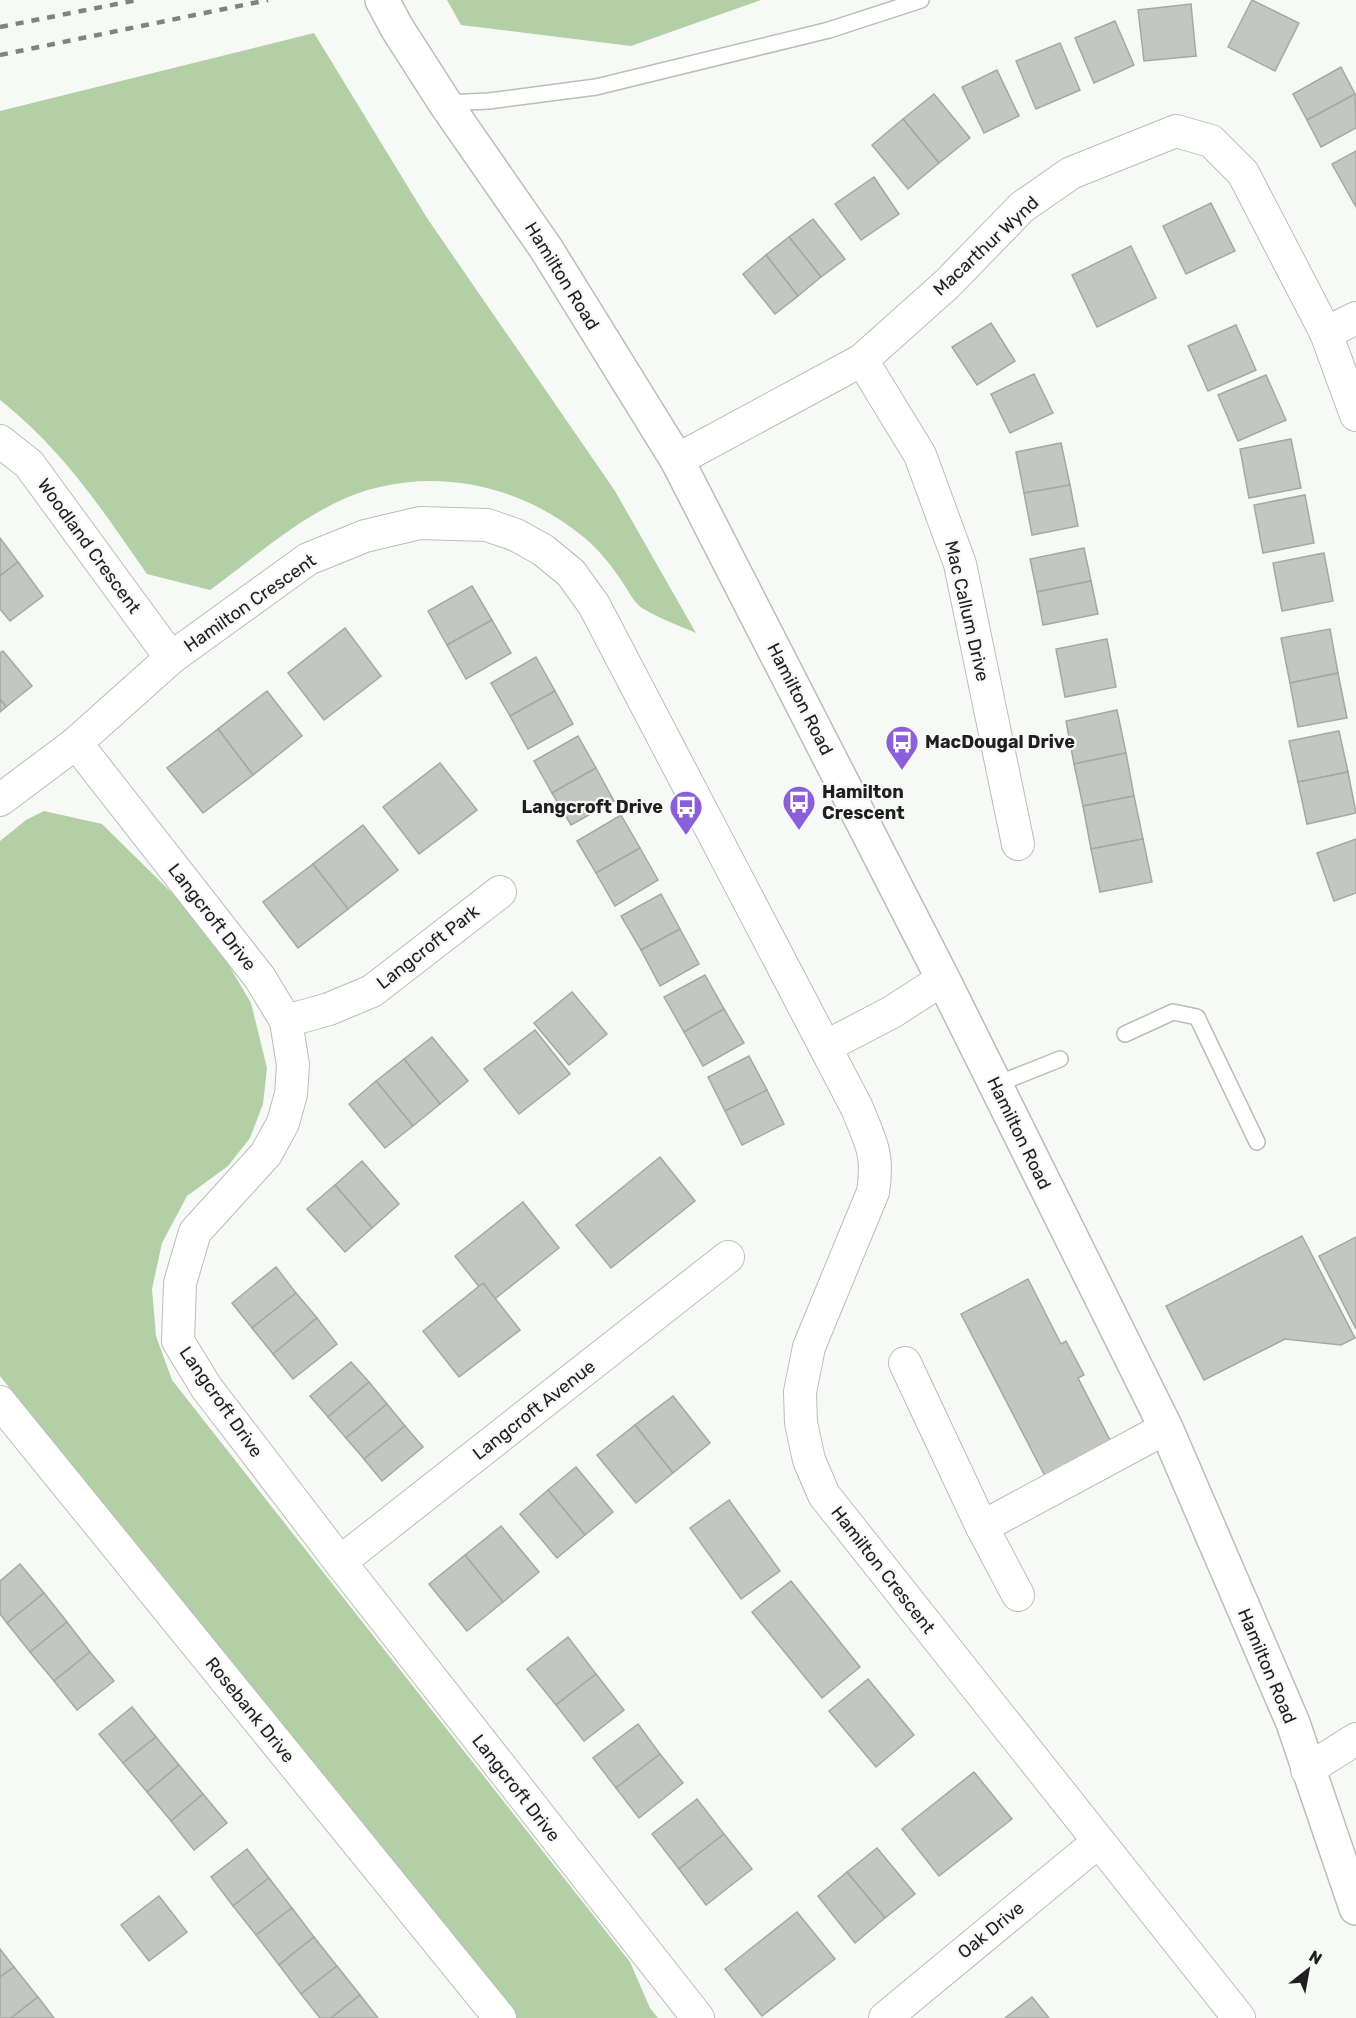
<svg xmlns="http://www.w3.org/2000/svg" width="1356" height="2018" viewBox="0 0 1356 2018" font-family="Rubik,sans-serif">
<rect width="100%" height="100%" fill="#f6f9f5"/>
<g fill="#b3cfa5">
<path d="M 447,0 L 761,0 L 631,46 L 461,25 Z"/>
<path d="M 314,33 L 427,218 L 615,491 L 696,633 C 678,625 658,618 642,608 C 634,603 628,590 623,583 C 611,565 598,548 581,535 C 512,479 414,463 333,504 C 289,526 250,561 210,590 L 147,574 C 101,508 64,451 0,400 L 0,111 Z"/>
<path d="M 44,811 L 102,824 L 173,894 L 217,945 L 251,1003 L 267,1068 L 263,1104 L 250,1138 L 228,1166 L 187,1196 L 162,1243 L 152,1289 L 156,1336 L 172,1380 L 630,1962 L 650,2008 L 658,2018 L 515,2018 L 497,1999 L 0,1376 L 0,841 L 26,820 Z"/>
</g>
<g fill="#c4c6c2" stroke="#a5a8a4" stroke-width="1.5">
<path d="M 1252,0 L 1299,23 L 1275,71 L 1228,47 Z"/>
<path d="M 1191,4 L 1196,56 L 1144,61 L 1138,10 Z"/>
<path d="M 1115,21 L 1134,65 L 1094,83 L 1075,38 Z"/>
<path d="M 1060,43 L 1080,90 L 1036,109 L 1016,61 Z"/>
<path d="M 1341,67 L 1355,94 L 1307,120 L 1293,94 Z"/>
<path d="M 997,70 L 1019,116 L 984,133 L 962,87 Z"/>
<path d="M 934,94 L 970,138 L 939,163 L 903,119 Z"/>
<path d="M 1355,94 L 1356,128 L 1321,147 L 1307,120 Z"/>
<path d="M 903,119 L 939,163 L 908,189 L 872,145 Z"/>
<path d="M 1356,151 L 1356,207 L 1332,164 Z"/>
<path d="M 874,177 L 899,214 L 861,240 L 835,204 Z"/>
<path d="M 1211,203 L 1235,251 L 1186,274 L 1163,226 Z"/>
<path d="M 813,219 L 845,259 L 821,277 L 789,237 Z"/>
<path d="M 789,237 L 821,277 L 798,296 L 766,255 Z"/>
<path d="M 1131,246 L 1156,298 L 1097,327 L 1072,275 Z"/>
<path d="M 766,255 L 798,296 L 775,314 L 743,274 Z"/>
<path d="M 991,323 L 1015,361 L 977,385 L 952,347 Z"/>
<path d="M 1236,325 L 1256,370 L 1208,391 L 1188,346 Z"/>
<path d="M 1034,374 L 1053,413 L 1010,433 L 991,394 Z"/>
<path d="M 1266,375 L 1286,420 L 1238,441 L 1218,395 Z"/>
<path d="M 1291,439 L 1301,488 L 1249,498 L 1240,449 Z"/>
<path d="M 1061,443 L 1070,485 L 1024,493 L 1016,452 Z"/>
<path d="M 1070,485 L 1078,526 L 1032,535 L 1024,493 Z"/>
<path d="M 1305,495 L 1314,543 L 1263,553 L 1254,505 Z"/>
<path d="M 0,538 L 18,562 L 0,576 Z"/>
<path d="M 1084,548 L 1091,581 L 1037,592 L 1030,559 Z"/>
<path d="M 1324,553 L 1333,601 L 1282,611 L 1273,563 Z"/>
<path d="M 18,562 L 43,596 L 10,621 L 0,609 L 0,576 Z"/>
<path d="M 1091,581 L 1098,614 L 1043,625 L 1037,592 Z"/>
<path d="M 472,586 L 492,620 L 447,645 L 428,611 Z"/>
<path d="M 492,620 L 511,653 L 466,679 L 447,645 Z"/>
<path d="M 345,628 L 381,676 L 324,720 L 288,673 Z"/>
<path d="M 1330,629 L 1338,673 L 1290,683 L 1281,638 Z"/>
<path d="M 1107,639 L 1116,687 L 1065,697 L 1056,649 Z"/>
<path d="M 3,651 L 32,686 L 6,707 L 0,699 L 0,653 Z"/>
<path d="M 536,657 L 555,691 L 510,716 L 491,683 Z"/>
<path d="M 1338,673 L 1347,718 L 1298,727 L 1290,683 Z"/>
<path d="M 267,691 L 302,736 L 253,775 L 218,729 Z"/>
<path d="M 555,691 L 573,724 L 528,749 L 510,716 Z"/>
<path d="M 0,699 L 6,707 L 0,712 Z"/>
<path d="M 1117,710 L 1126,753 L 1074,764 L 1066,721 Z"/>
<path d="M 218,729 L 253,775 L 203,813 L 167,768 Z"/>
<path d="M 1339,731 L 1348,772 L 1298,782 L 1289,741 Z"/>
<path d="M 578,736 L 596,768 L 552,793 L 534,761 Z"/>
<path d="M 1126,753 L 1134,796 L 1083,806 L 1074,764 Z"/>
<path d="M 440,763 L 477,810 L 419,854 L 383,807 Z"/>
<path d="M 596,768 L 614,801 L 571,825 L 552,793 Z"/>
<path d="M 1348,772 L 1356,813 L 1307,824 L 1298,782 Z"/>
<path d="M 1134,796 L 1143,839 L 1091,849 L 1083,806 Z"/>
<path d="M 621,815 L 640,848 L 596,873 L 577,841 Z"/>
<path d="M 363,825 L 398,870 L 348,909 L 313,864 Z"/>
<path d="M 1143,839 L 1152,882 L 1100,892 L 1091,849 Z"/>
<path d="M 1356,839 L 1356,893 L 1334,901 L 1317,853 Z"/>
<path d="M 640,848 L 658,880 L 615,906 L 596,873 Z"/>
<path d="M 313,864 L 348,909 L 298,948 L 263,902 Z"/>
<path d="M 661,894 L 680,929 L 641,950 L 621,916 Z"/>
<path d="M 680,929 L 699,964 L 660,986 L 641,950 Z"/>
<path d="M 705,975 L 724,1009 L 684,1032 L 664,997 Z"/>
<path d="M 572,992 L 607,1034 L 569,1065 L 534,1023 Z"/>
<path d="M 724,1009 L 744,1043 L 703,1066 L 684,1032 Z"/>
<path d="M 535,1030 L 570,1074 L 519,1114 L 484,1069 Z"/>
<path d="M 432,1037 L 468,1081 L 440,1104 L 404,1059 Z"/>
<path d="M 749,1056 L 767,1090 L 725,1111 L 708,1077 Z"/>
<path d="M 404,1059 L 440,1104 L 413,1126 L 376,1081 Z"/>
<path d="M 376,1081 L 413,1126 L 385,1148 L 349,1104 Z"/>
<path d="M 767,1090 L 784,1124 L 742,1145 L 725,1111 Z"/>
<path d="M 660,1157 L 695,1201 L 611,1268 L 576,1225 Z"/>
<path d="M 362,1161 L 399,1204 L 372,1228 L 335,1185 Z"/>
<path d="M 335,1185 L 372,1228 L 345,1252 L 307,1209 Z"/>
<path d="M 523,1202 L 559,1248 L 491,1302 L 455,1256 Z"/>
<path d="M 1302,1236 L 1355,1338 L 1341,1345 L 1285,1339 L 1204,1380 L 1166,1306 Z"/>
<path d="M 1356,1237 L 1356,1329 L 1319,1256 Z"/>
<path d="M 276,1267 L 296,1293 L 252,1328 L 232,1303 Z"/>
<path d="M 1028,1279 L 1061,1344 L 1066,1341 L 1084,1375 L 1078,1378 L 1111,1442 L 1045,1476 L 961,1314 Z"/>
<path d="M 483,1283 L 520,1330 L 459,1377 L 423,1331 Z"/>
<path d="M 296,1293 L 317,1318 L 273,1354 L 252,1328 Z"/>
<path d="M 317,1318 L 337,1344 L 293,1379 L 273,1354 Z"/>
<path d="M 351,1362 L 369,1382 L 328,1417 L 310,1396 Z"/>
<path d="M 369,1382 L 387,1404 L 346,1438 L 328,1417 Z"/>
<path d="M 673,1396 L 710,1443 L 673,1473 L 635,1425 Z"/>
<path d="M 387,1404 L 405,1426 L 364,1459 L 346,1438 Z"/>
<path d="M 635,1425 L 673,1473 L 636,1503 L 597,1455 Z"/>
<path d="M 405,1426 L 423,1447 L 382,1481 L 364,1459 Z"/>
<path d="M 576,1467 L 613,1512 L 585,1535 L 548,1490 Z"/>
<path d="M 548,1490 L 585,1535 L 557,1558 L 520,1514 Z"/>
<path d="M 729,1500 L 780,1571 L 741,1599 L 690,1528 Z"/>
<path d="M 501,1526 L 539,1572 L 503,1602 L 465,1555 Z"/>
<path d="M 465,1555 L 503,1602 L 467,1631 L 429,1584 Z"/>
<path d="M 20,1564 L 44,1593 L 7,1623 L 0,1614 L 0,1581 Z"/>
<path d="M 791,1581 L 860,1667 L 822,1698 L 752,1612 Z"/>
<path d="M 44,1593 L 67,1622 L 30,1652 L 7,1623 Z"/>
<path d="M 67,1622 L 90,1652 L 54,1681 L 30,1652 Z"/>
<path d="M 568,1637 L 596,1674 L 556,1705 L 527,1669 Z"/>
<path d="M 90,1652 L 114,1681 L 77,1710 L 54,1681 Z"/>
<path d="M 596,1674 L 624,1710 L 584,1741 L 556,1705 Z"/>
<path d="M 868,1679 L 914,1735 L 876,1767 L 829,1711 Z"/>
<path d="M 132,1707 L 156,1737 L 123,1763 L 99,1734 Z"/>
<path d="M 638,1724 L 660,1754 L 616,1788 L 593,1758 Z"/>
<path d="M 156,1737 L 179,1765 L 147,1792 L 123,1763 Z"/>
<path d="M 660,1754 L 683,1783 L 639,1818 L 616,1788 Z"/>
<path d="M 179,1765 L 203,1794 L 171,1821 L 147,1792 Z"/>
<path d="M 974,1772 L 1012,1819 L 939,1876 L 902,1829 Z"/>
<path d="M 203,1794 L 227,1823 L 194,1850 L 171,1821 Z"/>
<path d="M 697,1799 L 724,1834 L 679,1869 L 652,1834 Z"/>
<path d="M 724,1834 L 752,1869 L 706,1905 L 679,1869 Z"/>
<path d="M 877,1848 L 915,1894 L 885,1918 L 847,1872 Z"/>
<path d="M 247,1849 L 269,1878 L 233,1906 L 211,1877 Z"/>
<path d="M 847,1872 L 885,1918 L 855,1943 L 818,1896 Z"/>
<path d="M 269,1878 L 292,1908 L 256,1935 L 233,1906 Z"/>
<path d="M 159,1896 L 187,1932 L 149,1961 L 121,1925 Z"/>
<path d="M 292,1908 L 314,1937 L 279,1965 L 256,1935 Z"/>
<path d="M 797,1912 L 835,1959 L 762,2016 L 725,1969 Z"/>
<path d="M 314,1937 L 337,1966 L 301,1994 L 279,1965 Z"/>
<path d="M 0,1949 L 14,1967 L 0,1977 Z"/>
<path d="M 337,1966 L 360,1995 L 331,2018 L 320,2018 L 301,1994 Z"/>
<path d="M 14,1967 L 38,1997 L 11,2018 L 0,2018 L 0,1977 Z"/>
<path d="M 360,1995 L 378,2018 L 331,2018 Z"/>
<path d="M 38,1997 L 54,2018 L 11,2018 Z"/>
<path d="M 1032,1997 L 1049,2018 L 1005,2018 Z"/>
</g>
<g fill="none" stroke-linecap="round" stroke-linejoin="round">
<defs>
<g id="lane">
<path d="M 445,103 L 489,101 L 596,87 L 829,30 L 921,0"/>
<path d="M 1125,1034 L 1173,1012 L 1197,1017 L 1257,1142"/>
<path d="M 995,1085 L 1060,1059"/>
</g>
<g id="street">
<path d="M 1326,333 L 1356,318"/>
<path d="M 862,360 L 920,455 L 960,564 L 1018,844"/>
<path d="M 0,441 L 29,464 L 171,658"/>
<path d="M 677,460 L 862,360 L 947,284 L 1022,207 L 1071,173 L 1176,131 L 1211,141 L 1243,173 L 1326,333 L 1356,415"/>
<path d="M 76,743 L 260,978 L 286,1021 L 293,1065 L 291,1094 L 283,1123 L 266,1154 L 195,1232 L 180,1283 L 178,1341 L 206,1387 L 340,1562 L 698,2018"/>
<path d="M 0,800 L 76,743 L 171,658 L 308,559 L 365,536 L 420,523 L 487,525 L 516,535 L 543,550 L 571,573 L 594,605 L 857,1108 C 871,1143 879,1154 873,1192 L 809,1347 L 800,1392 L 801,1423 L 809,1460 L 824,1495 L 1239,2018"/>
<path d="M 286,1021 L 329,1009 L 372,991 L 500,892"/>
<path d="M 825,1047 L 892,1012 L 943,979"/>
<path d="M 905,1363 L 982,1527 L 1018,1595"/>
<path d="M 0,1402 L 500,2018"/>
<path d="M 982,1527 L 1166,1428"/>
<path d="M 340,1562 L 728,1257"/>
<path d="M 1307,1770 L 1356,1739"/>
<path d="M 885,2018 L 1098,1842"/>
</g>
<path id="primary" d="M 382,0 L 397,28 L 445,103 L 547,250 L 677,460 L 943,979 L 1166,1428 L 1293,1723 L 1356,1908"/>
</defs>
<use href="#lane" stroke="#babdb8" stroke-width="18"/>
<use href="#street" stroke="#babdb8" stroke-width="34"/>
<use href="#primary" stroke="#babdb8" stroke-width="36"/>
<use href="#lane" stroke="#fff" stroke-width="15"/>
<use href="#street" stroke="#fff" stroke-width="32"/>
<use href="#primary" stroke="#fff" stroke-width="33"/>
<g stroke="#818381" stroke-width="4.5" stroke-dasharray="8 8" stroke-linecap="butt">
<path d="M 0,27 L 137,0"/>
<path d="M 0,55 L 268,0"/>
</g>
</g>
<defs>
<symbol id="bus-pin" viewBox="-11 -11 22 30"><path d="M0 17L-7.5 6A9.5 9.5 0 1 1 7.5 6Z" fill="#8a5fd9" stroke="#f6f9f5"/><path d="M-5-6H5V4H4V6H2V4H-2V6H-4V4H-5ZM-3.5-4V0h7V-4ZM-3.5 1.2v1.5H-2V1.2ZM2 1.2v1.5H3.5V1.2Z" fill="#fff"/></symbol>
</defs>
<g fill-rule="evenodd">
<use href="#bus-pin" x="883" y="723" width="38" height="52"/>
<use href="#bus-pin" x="780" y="783" width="38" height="52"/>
<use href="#bus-pin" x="667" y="788" width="38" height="52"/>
</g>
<g text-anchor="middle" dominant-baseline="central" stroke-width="4.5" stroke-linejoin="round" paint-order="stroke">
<g font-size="18" fill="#1e1f1e" stroke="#f6f9f5">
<text transform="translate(986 246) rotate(-43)">Macarthur Wynd</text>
<text transform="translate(562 276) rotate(58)">Hamilton Road</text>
<text transform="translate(89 546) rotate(54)">Woodland Crescent</text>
<text transform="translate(250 603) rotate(-35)">Hamilton Crescent</text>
<text transform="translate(967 611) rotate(77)">Mac Callum Drive</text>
<text transform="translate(800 699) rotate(63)">Hamilton Road</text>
<text transform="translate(212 917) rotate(52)">Langcroft Drive</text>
<text transform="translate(428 947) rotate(-38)">Langcroft Park</text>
<text transform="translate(1019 1133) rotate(64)">Hamilton Road</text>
<text transform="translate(221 1402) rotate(55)">Langcroft Drive</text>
<text transform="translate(534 1410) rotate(-38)">Langcroft Avenue</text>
<text transform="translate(883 1570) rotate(52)">Hamilton Crescent</text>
<text transform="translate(1267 1666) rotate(67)">Hamilton Road</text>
<text transform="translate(250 1710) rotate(51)">Rosebank Drive</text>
<text transform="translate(516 1788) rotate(52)">Langcroft Drive</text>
<text transform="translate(991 1930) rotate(-39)">Oak Drive</text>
</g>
<g font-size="18" font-weight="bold" fill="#1e1f1e" stroke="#f6f9f5" text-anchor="start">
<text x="925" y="742">MacDougal Drive</text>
<text x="822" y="792">Hamilton<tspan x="822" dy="21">Crescent</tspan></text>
<text x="663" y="807" text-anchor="end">Langcroft Drive</text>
</g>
</g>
<g transform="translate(1308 1970) rotate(31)" stroke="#f6f9f5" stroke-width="4.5" paint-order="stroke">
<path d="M0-4.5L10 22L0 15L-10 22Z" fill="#1e1f1e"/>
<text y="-9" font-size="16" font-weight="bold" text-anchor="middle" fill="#1e1f1e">N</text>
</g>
</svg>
